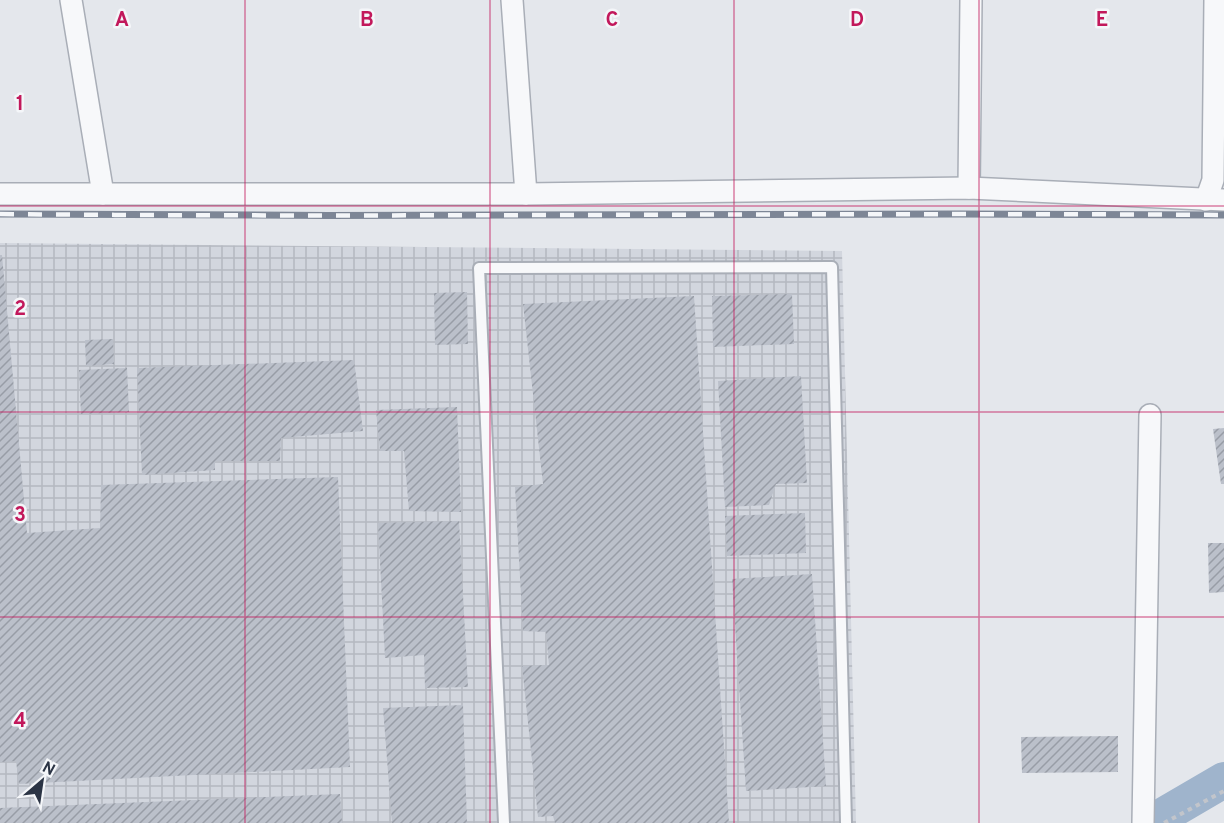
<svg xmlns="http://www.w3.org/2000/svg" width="1224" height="823" viewBox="0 0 1224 823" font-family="Overpass,sans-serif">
<defs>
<pattern id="industrial-grid" width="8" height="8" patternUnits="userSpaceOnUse" patternTransform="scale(1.5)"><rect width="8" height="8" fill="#d2d6de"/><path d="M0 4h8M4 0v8" fill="none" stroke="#b4b8c0"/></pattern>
<pattern id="building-hatch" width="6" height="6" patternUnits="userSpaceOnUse" patternTransform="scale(1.5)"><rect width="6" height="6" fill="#bbc0ca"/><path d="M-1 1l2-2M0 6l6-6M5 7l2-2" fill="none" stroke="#989da6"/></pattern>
</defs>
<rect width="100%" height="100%" fill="#e4e7ec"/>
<path fill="url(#industrial-grid)" d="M 0,243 L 842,251 L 856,823 L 0,823 Z"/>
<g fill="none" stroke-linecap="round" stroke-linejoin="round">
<path stroke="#9fb4cc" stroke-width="36" d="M 1152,822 L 1224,780"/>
</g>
<g fill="url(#building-hatch)">
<path d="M 0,255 L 2,255 L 27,533 L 100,528 L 101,485 L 338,477 L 350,767 L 19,784 L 16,761 L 0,762 Z"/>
<path d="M 467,292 L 468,344 L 435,345 L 434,293 Z"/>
<path d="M 792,294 L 794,344 L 713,347 L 712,296 Z"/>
<path d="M 694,296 L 729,823 L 555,823 L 553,816 L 538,817 L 522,666 L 549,665 L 546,632 L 523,631 L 515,487 L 543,484 L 523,304 Z"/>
<path d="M 113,339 L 114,364 L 86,366 L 85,340 Z"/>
<path d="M 354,360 L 363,431 L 281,438 L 280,461 L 215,461 L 215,470 L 142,475 L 137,368 Z"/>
<path d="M 127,368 L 129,412 L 81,414 L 79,370 Z"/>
<path d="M 801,376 L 807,483 L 776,484 L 769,505 L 725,507 L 718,381 Z"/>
<path d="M 457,407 L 461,512 L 409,511 L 404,451 L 380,451 L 376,410 Z"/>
<path d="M 1224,428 L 1224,484 L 1221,484 L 1213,429 Z"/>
<path d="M 805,513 L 806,553 L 727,556 L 725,516 Z"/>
<path d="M 459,521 L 468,687 L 425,688 L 424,655 L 385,658 L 378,523 Z"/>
<path d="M 1208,543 L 1224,543 L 1224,592 L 1209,593 Z"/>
<path d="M 812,574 L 826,786 L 746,791 L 732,579 Z"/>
<path d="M 463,705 L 467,823 L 392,823 L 383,708 Z"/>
<path d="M 1118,736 L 1118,772 L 1022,773 L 1021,737 Z"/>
<path d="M 340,794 L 342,823 L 0,823 L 0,808 Z"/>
</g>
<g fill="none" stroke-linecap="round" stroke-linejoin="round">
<defs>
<path id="service" d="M 504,823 L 479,268 L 832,267 L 846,823"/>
<g id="minor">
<path d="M 71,0 L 103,194"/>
<path d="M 512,0 L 526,194"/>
<path d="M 969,188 L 971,0"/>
<path d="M 0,194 L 526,194 L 969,188 L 1224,200"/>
<path d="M 1206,200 L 1213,180 L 1215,0"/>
<path d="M 1143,823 L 1150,415"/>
</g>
</defs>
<use href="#service" stroke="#a9aeb7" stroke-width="14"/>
<use href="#minor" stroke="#a9aeb7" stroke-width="24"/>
<path stroke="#c2c5cb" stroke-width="4" stroke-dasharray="4.5 4.5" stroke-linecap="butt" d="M 1164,823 L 1224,791"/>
<use href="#service" stroke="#f7f8fa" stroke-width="10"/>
<use href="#minor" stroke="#f7f8fa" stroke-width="21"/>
<defs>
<path id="rail" d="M 0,214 C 408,218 816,212 1224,215"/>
</defs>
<use href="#rail" stroke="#7d8696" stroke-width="7"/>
<use href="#rail" stroke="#f4f6f9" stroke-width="4.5" stroke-dasharray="14" stroke-linecap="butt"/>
</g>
<path fill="none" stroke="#c2185b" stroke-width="1.5" stroke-opacity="0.55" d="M 245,0 L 245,823M 490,0 L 490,823M 734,0 L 734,823M 979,0 L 979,823M 0,206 L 1224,206M 0,412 L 1224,412M 0,617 L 1224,617"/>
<g font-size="20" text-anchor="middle" font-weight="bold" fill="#c2185b" stroke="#f4f6f9" stroke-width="5" stroke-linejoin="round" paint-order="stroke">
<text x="122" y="26">A</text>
<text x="367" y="26">B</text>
<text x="612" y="26">C</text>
<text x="857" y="26">D</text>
<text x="1102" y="26">E</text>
<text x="20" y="110">1</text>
<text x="20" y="315">2</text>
<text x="20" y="521">3</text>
<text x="20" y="727">4</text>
</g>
<g transform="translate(42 781) rotate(29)" stroke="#f4f6f9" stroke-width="4.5" paint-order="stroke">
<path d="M0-4.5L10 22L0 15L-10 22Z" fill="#2b3445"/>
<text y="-9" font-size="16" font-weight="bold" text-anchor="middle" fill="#2b3445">N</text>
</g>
</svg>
